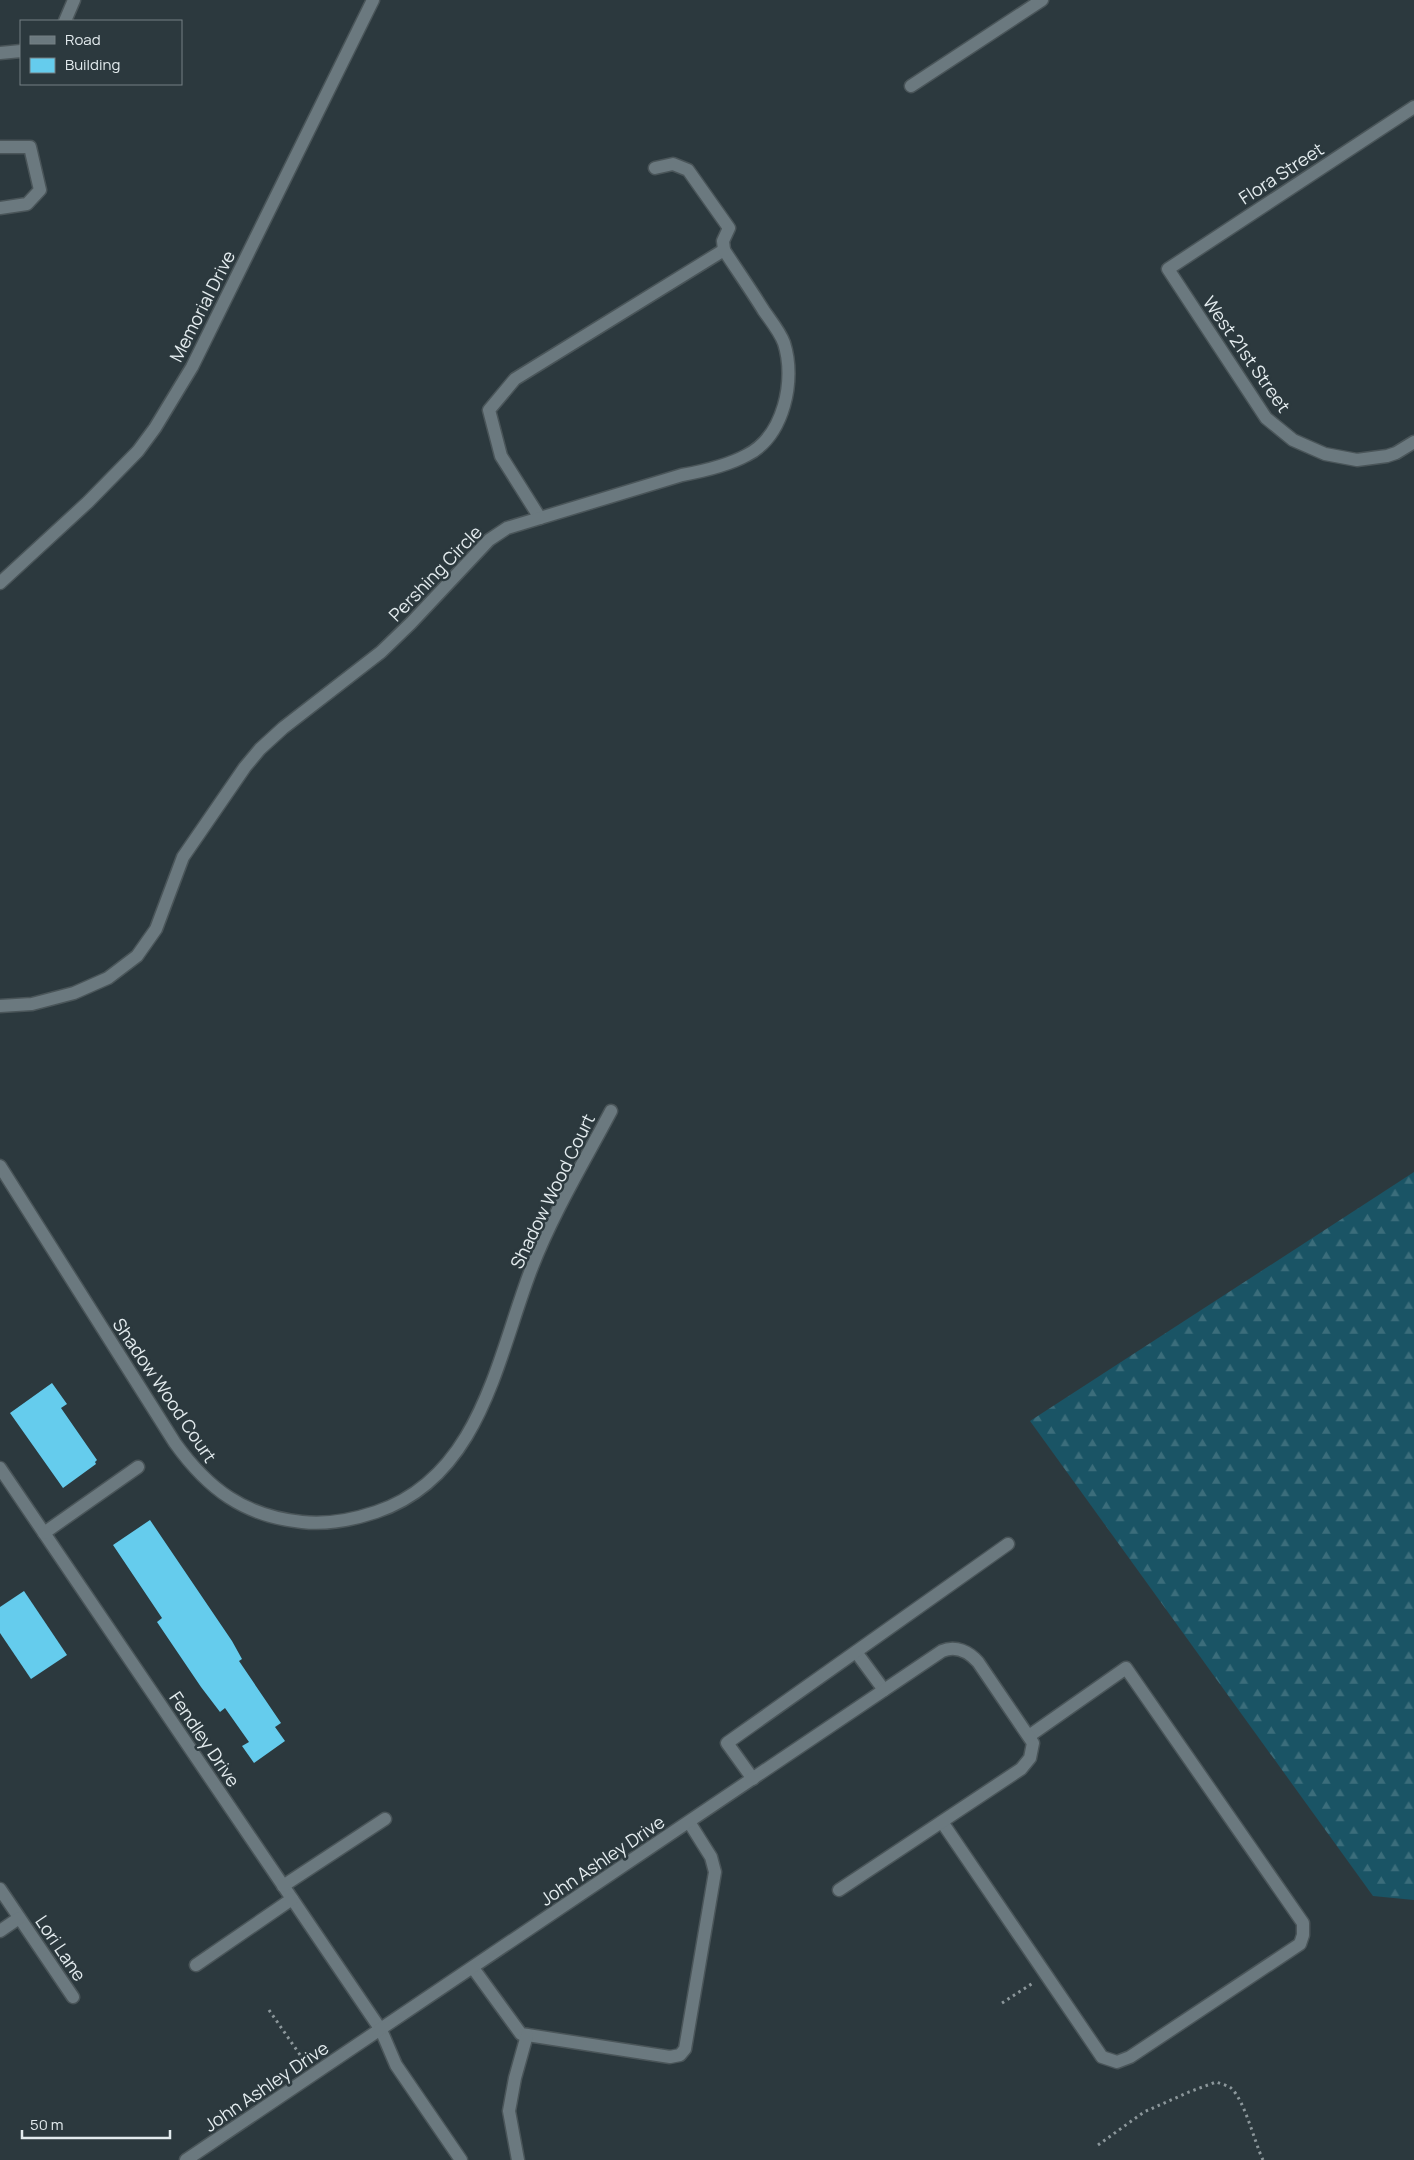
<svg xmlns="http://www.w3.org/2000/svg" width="1414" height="2160" viewBox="0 0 1414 2160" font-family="Manrope,sans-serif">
<defs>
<pattern id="forest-firs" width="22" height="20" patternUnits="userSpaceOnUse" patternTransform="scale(1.25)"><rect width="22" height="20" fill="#1a5465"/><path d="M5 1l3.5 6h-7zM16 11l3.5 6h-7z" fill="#3b6d7b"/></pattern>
</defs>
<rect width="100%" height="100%" fill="#2c393e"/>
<path fill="url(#forest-firs)" d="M 1414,1172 L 1414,1900 L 1373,1896 L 1030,1421 Z"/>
<g fill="#65cced">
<path d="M 52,1383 L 67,1404 L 61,1408 L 97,1460 L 95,1462 L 96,1464 L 63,1488 L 10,1413 Z"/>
<path d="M 150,1520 L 232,1641 L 242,1659 L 239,1661 L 281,1723 L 275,1727 L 285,1741 L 254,1763 L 242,1746 L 249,1742 L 225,1708 L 220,1712 L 201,1687 L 157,1622 L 162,1618 L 113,1545 Z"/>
<path d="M 24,1591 L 67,1655 L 31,1679 L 0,1633 L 0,1607 Z"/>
</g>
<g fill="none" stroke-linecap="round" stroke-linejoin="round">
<defs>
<g id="minor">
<path d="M 65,21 L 74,0"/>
<path d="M 0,53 L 21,51"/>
<path d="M 911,86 L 1042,0"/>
<path d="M 1414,107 L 1168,269 L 1266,418 L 1293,440 L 1325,454 L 1357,460 L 1387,456 L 1396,453 L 1414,442"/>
<path d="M 0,147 L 30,147 L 40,190 L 27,204 L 0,208"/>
<path d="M 540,518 L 501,456 L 489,410 L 515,379 L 724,250"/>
<path d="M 0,583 L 88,502 L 138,451 L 155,428 L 192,367 L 373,0"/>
<path d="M 0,1006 L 32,1004 L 74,993 L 108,978 L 137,956 L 156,929 L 183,857 L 245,767 L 260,749 L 283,728 L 381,652 L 411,623 L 489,540 L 507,528 L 682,475 C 704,471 727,466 747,455 C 784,436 796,380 784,343 C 780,332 771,321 764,311 C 751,290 737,270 724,250 L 723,241 L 729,228 L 688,170 L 673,164 L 655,168"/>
<path d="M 0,1166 L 175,1443 C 208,1489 244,1516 302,1522 C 328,1525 352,1520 376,1512 C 481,1477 497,1357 532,1267 C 553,1213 584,1162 611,1111"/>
<path d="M 0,1468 L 381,2030 L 396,2065 L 461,2160"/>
<path d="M 44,1533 L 138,1467"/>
<path d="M 856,1652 L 884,1690"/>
<path d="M 753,1779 L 727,1743 L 1008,1544"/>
<path d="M 942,1822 L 1102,2057 L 1117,2062 L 1130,2057 L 1300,1944 L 1303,1935 L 1303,1923 L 1126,1668 L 1029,1736"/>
<path d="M 283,1886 L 385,1819"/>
<path d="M 0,1889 L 73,1997"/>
<path d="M 0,1931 L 19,1918"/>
<path d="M 196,1965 L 292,1899"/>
<path d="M 473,1968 L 521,2034 L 670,2057 L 680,2055 L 685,2049 L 715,1872 L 711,1857 L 689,1822"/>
<path d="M 186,2160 L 942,1651 C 956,1645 969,1652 978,1662 L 1033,1743 L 1030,1758 L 1021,1769 L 839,1890"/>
<path d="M 518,2160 L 509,2111 L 515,2078 L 527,2035"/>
</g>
</defs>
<use href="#minor" stroke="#4a5559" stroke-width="15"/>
<g stroke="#8c979b" stroke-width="3" stroke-dasharray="2.5 4" stroke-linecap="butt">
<path d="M 1002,2003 L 1033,1983"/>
<path d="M 269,2010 L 305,2062"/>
<path d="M 1098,2145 L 1144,2112 L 1189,2092 L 1216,2082 C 1221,2084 1227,2085 1231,2088 C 1245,2101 1254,2141 1263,2160"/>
</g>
<use href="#minor" stroke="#6b797f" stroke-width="12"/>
</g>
<g text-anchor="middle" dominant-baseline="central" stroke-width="5" stroke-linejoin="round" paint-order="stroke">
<g font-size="18" fill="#e3ebee" stroke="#2c393e">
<text transform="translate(1281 173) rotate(-33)">Flora Street</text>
<text transform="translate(202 306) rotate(-63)">Memorial Drive</text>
<text transform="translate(1247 354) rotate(55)">West 21st Street</text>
<text transform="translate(435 573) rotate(-46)">Pershing Circle</text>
<text transform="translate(552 1191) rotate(-64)">Shadow Wood Court</text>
<text transform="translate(165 1390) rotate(56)">Shadow Wood Court</text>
<text transform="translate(205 1739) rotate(56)">Fendley Drive</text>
<text transform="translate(602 1860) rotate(-34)">John Ashley Drive</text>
<text transform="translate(61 1948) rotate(56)">Lori Lane</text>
<text transform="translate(266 2086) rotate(-34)">John Ashley Drive</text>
</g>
</g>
<rect x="20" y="20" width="162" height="65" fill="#2c393e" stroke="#758084"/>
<rect x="30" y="36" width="25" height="8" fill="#6b797f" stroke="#758084"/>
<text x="65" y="45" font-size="15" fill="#e3ebee">Road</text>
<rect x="30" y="58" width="25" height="15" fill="#65cced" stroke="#758084"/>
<text x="65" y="70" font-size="15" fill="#e3ebee">Building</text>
<path d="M22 2130v8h148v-8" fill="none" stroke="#e3ebee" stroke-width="2.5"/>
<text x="30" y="2130" font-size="15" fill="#e3ebee" stroke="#2c393e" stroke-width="4" paint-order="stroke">50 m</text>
</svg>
